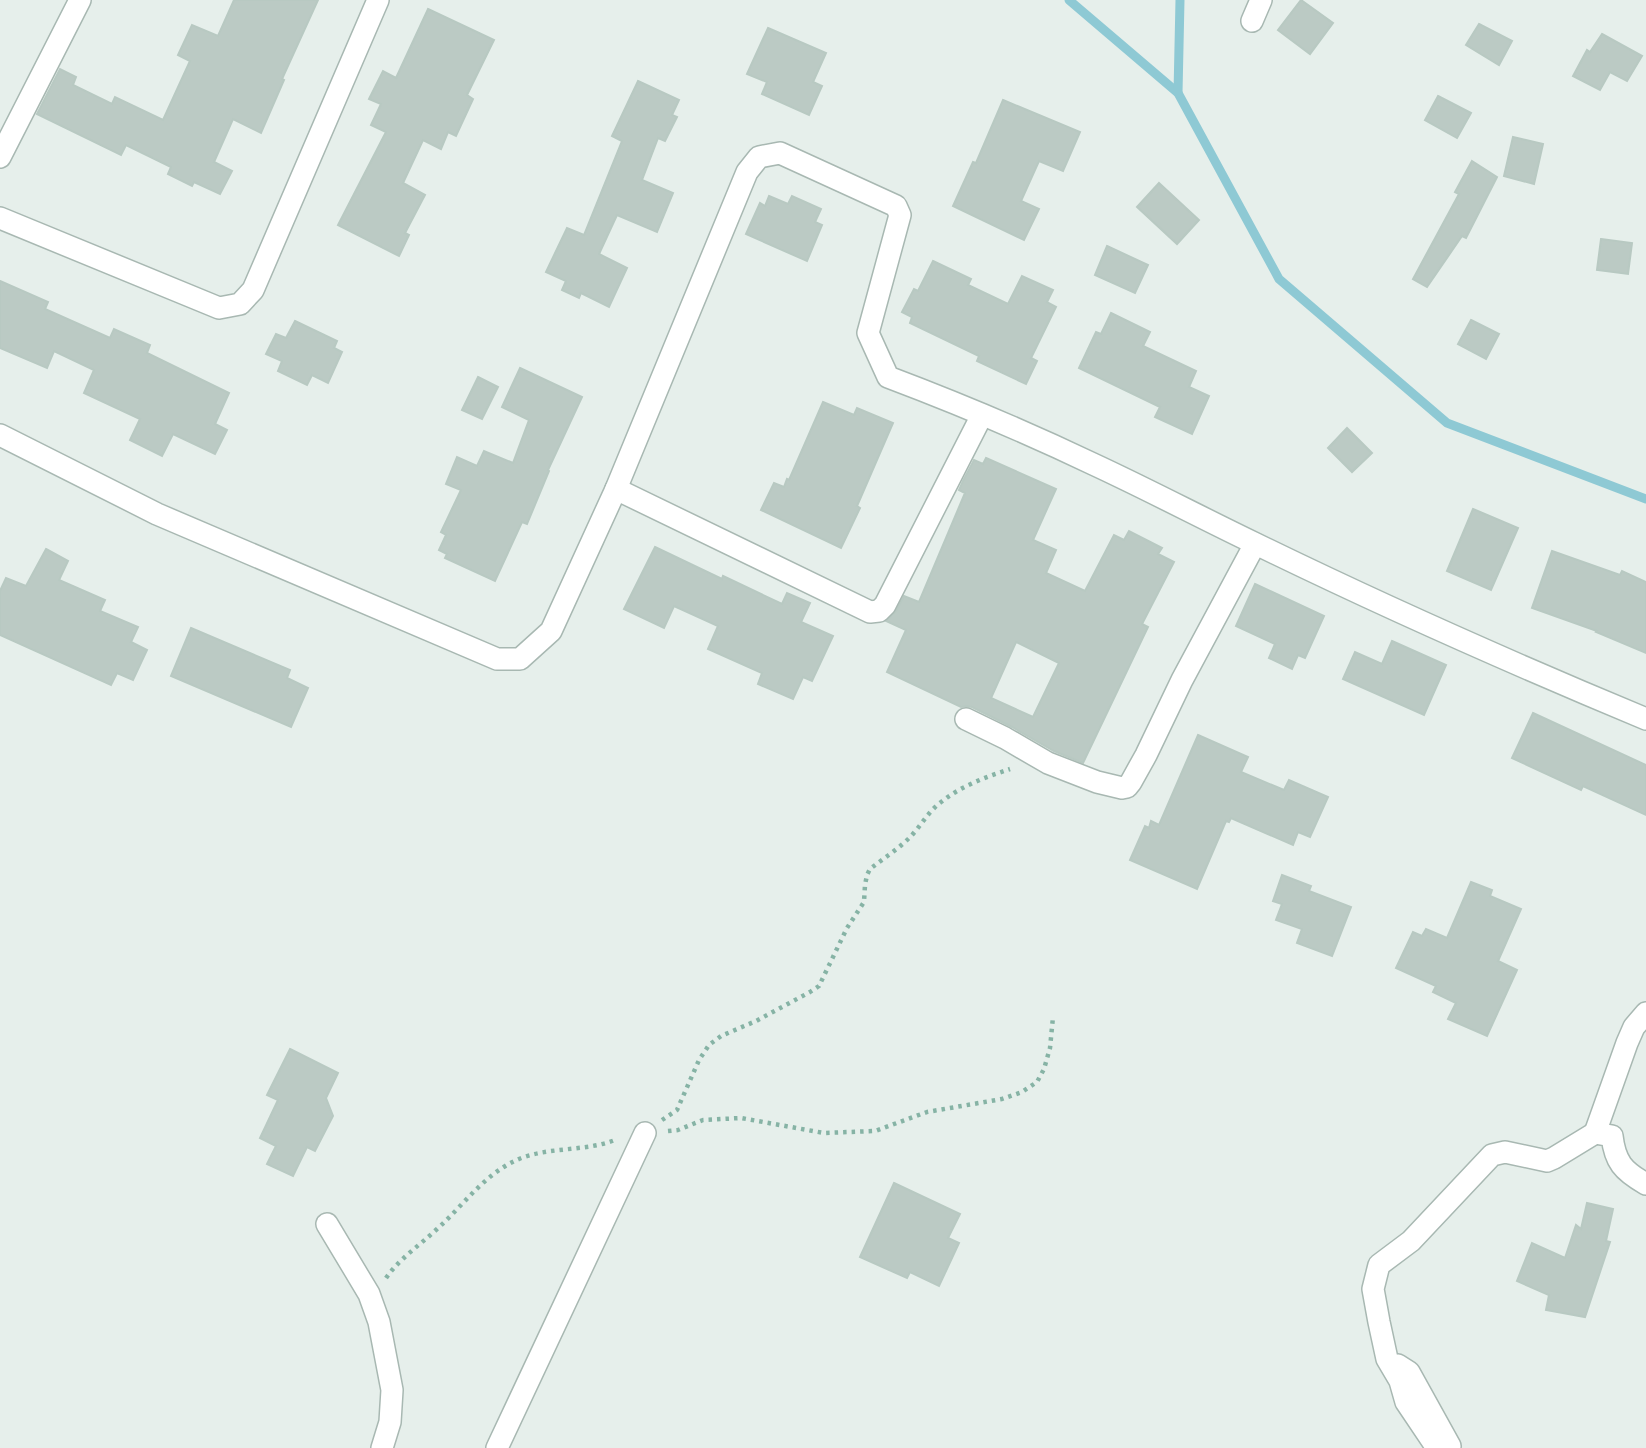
<svg xmlns="http://www.w3.org/2000/svg" width="1646" height="1448" viewBox="0 0 1646 1448" font-family="'Noto Sans',sans-serif">
<rect width="100%" height="100%" fill="#e6efeb"/>
<g fill="none" stroke-linecap="round" stroke-linejoin="round">
<g stroke="#8ec9d4" stroke-width="9">
<path d="M 1069,0 L 1178,93 L 1279,279 L 1447,423 L 1646,499"/>
<path d="M 1178,93 L 1180,0"/>
</g>
</g>
<g fill="#bbcac4" stroke="#b8c9c2" stroke-width="2" fill-rule="evenodd">
<path d="M 234,0 L 318,0 L 282,79 L 284,80 L 261,133 L 233,119 L 214,162 L 232,171 L 220,194 L 194,182 L 192,186 L 168,174 L 171,167 L 126,145 L 121,155 L 37,114 L 60,69 L 76,77 L 73,85 L 112,104 L 115,97 L 163,120 L 190,61 L 178,55 L 192,25 L 218,36 Z"/>
<path d="M 1301,0 L 1333,23 L 1310,54 L 1278,30 Z"/>
<path d="M 428,9 L 494,40 L 467,95 L 473,99 L 456,136 L 448,132 L 441,149 L 423,140 L 403,183 L 425,195 L 405,233 L 409,235 L 399,256 L 338,225 L 386,132 L 371,125 L 381,104 L 369,99 L 383,71 L 396,78 Z"/>
<path d="M 1479,24 L 1512,41 L 1499,65 L 1466,45 Z"/>
<path d="M 768,28 L 826,53 L 813,82 L 822,86 L 809,115 L 762,94 L 767,82 L 747,74 Z"/>
<path d="M 1602,34 L 1642,56 L 1627,81 L 1610,72 L 1600,90 L 1573,76 L 1587,50 L 1590,52 Z"/>
<path d="M 638,81 L 679,100 L 672,115 L 677,117 L 665,141 L 658,138 L 642,180 L 673,193 L 657,232 L 617,215 L 599,254 L 627,268 L 609,307 L 581,293 L 579,298 L 562,290 L 566,281 L 546,272 L 567,228 L 584,235 L 622,141 L 612,136 Z"/>
<path d="M 1438,96 L 1471,113 L 1457,138 L 1425,120 Z"/>
<path d="M 1003,100 L 1080,132 L 1063,171 L 1039,161 L 1021,201 L 1039,209 L 1024,240 L 953,206 L 973,162 L 976,163 Z"/>
<path d="M 1513,137 L 1543,144 L 1534,184 L 1504,176 Z"/>
<path d="M 1472,161 L 1497,177 L 1466,238 L 1462,236 L 1427,287 L 1413,279 L 1459,194 L 1455,192 Z"/>
<path d="M 1159,183 L 1199,220 L 1177,244 L 1137,207 Z"/>
<path d="M 769,196 L 788,204 L 792,196 L 821,209 L 815,222 L 822,225 L 807,261 L 746,234 L 760,203 L 765,206 Z"/>
<path d="M 1601,239 L 1632,243 L 1628,274 L 1597,270 Z"/>
<path d="M 1107,246 L 1148,265 L 1135,293 L 1095,275 Z"/>
<path d="M 933,261 L 971,279 L 968,285 L 1008,304 L 1022,276 L 1053,290 L 1047,302 L 1056,307 L 1031,358 L 1037,361 L 1026,384 L 977,361 L 979,356 L 910,323 L 912,317 L 902,312 L 914,289 L 918,291 Z"/>
<path d="M 0,281 L 48,302 L 45,309 L 110,338 L 114,329 L 150,345 L 147,353 L 229,393 L 215,424 L 227,430 L 215,454 L 173,434 L 162,456 L 130,440 L 140,419 L 84,393 L 94,370 L 54,351 L 47,368 L 0,348 Z"/>
<path d="M 1111,313 L 1150,332 L 1143,346 L 1196,371 L 1189,387 L 1209,396 L 1192,434 L 1155,417 L 1160,407 L 1079,368 L 1096,332 L 1101,334 Z"/>
<path d="M 1471,320 L 1499,334 L 1486,359 L 1458,344 Z"/>
<path d="M 295,321 L 337,341 L 334,348 L 342,352 L 328,383 L 312,375 L 307,385 L 278,371 L 282,361 L 266,354 L 276,334 L 286,338 Z"/>
<path d="M 520,368 L 582,397 L 548,470 L 549,471 L 527,524 L 522,522 L 495,581 L 445,558 L 447,554 L 439,550 L 446,535 L 441,532 L 461,490 L 446,484 L 457,457 L 477,466 L 484,451 L 513,463 L 529,420 L 502,407 Z"/>
<path d="M 478,377 L 498,387 L 482,419 L 462,410 Z"/>
<path d="M 823,402 L 854,415 L 857,408 L 893,423 L 857,506 L 860,508 L 841,548 L 761,510 L 774,483 L 784,487 L 787,479 L 789,480 Z"/>
<path d="M 1347,428 L 1372,453 L 1352,472 L 1328,448 Z"/>
<path d="M 986,458 L 1056,489 L 1033,540 L 1056,550 L 1046,573 L 1085,591 L 1114,535 L 1124,540 L 1129,531 L 1162,548 L 1158,554 L 1174,562 L 1142,624 L 1148,627 L 1083,763 L 1054,751 L 1012,727 L 972,707 L 966,706 L 961,707 L 887,672 L 906,630 L 886,621 L 896,611 L 904,596 L 919,602 L 965,493 L 959,490 L 963,481 L 974,460 L 983,464 ZM 1016,642 L 1059,663 L 1033,717 L 991,698 Z"/>
<path d="M 1473,509 L 1518,528 L 1491,590 L 1447,571 Z"/>
<path d="M 655,547 L 722,579 L 723,576 L 782,604 L 787,593 L 810,603 L 801,622 L 833,636 L 812,681 L 803,677 L 793,699 L 758,684 L 762,673 L 708,649 L 718,626 L 674,606 L 664,628 L 624,609 Z"/>
<path d="M 46,549 L 68,561 L 59,580 L 105,600 L 100,611 L 138,627 L 131,642 L 147,650 L 133,680 L 117,673 L 111,685 L 0,635 L 0,591 L 6,578 L 26,586 Z"/>
<path d="M 1552,551 L 1620,575 L 1622,571 L 1646,582 L 1646,653 L 1596,632 L 1597,631 L 1532,608 Z"/>
<path d="M 1255,584 L 1324,616 L 1305,658 L 1298,655 L 1292,669 L 1269,658 L 1275,644 L 1236,626 Z"/>
<path d="M 191,628 L 290,670 L 287,678 L 308,688 L 291,727 L 171,676 Z"/>
<path d="M 1392,641 L 1446,665 L 1424,715 L 1343,679 L 1355,652 L 1382,664 Z"/>
<path d="M 1533,713 L 1646,765 L 1646,815 L 1583,786 L 1581,790 L 1512,758 Z"/>
<path d="M 1198,735 L 1248,757 L 1241,772 L 1284,790 L 1289,780 L 1328,797 L 1310,837 L 1298,832 L 1293,845 L 1231,818 L 1229,822 L 1226,821 L 1197,889 L 1130,860 L 1145,826 L 1149,828 L 1151,821 L 1159,825 Z"/>
<path d="M 1282,875 L 1311,886 L 1309,891 L 1351,907 L 1332,956 L 1297,943 L 1302,929 L 1276,920 L 1282,904 L 1273,901 Z"/>
<path d="M 1471,882 L 1492,890 L 1490,896 L 1521,909 L 1498,961 L 1517,970 L 1487,1036 L 1448,1019 L 1456,1003 L 1433,992 L 1436,986 L 1396,968 L 1413,932 L 1422,936 L 1426,929 L 1447,938 Z"/>
<path d="M 290,1049 L 338,1073 L 326,1098 L 333,1116 L 315,1151 L 307,1147 L 293,1176 L 267,1164 L 276,1146 L 260,1138 L 278,1100 L 267,1095 Z"/>
<path d="M 894,1183 L 960,1214 L 948,1238 L 959,1243 L 939,1286 L 910,1272 L 907,1278 L 860,1257 Z"/>
<path d="M 1587,1203 L 1613,1209 L 1606,1241 L 1610,1242 L 1585,1317 L 1546,1310 L 1549,1295 L 1517,1281 L 1532,1243 L 1565,1258 L 1576,1225 L 1581,1229 Z"/>
</g>
<g fill="none" stroke-linecap="round" stroke-linejoin="round">
<defs>
<g id="minor">
<path d="M 1252,21 L 1261,0"/>
<path d="M 0,157 L 80,0"/>
<path d="M 0,218 L 219,308 L 240,304 L 253,290 L 378,0"/>
<path d="M 0,435 L 157,514 L 497,659 L 520,659 L 551,631 L 616,489 L 747,172 L 759,157 L 780,153 L 896,206 L 900,215 L 868,333 L 888,377 C 957,403 1026,432 1093,464 C 1147,489 1200,517 1254,543 C 1383,606 1514,664 1646,719"/>
<path d="M 616,489 L 870,612 L 879,611 L 885,605 L 982,415"/>
<path d="M 966,719 L 1005,738 L 1048,763 L 1097,782 L 1122,788 L 1127,787 L 1131,782 L 1146,755 L 1182,680 L 1255,544"/>
<path d="M 1646,1013 L 1634,1027 L 1627,1043 L 1595,1133 L 1612,1136 C 1615,1162 1623,1171 1646,1184"/>
<path d="M 327,1224 L 369,1294 L 379,1322 L 392,1390 L 390,1422 L 382,1448"/>
<path d="M 1398,1365 L 1409,1372 L 1450,1446"/>
<path d="M 497,1448 L 645,1133"/>
<path d="M 1437,1448 L 1406,1402 L 1400,1381 L 1387,1359 L 1379,1322 L 1373,1289 L 1379,1265 L 1411,1241 L 1492,1155 L 1505,1152 L 1547,1161 L 1554,1158 L 1595,1133"/>
</g>
</defs>
<use href="#minor" stroke="#a8b8b2" stroke-width="24"/>
<g stroke="#86b3a5" stroke-width="4.5" stroke-dasharray="3.5 5" stroke-linecap="butt">
<path d="M 662,1120 L 677,1110 L 699,1060 L 709,1045 L 721,1036 L 756,1021 L 810,992 L 819,986 L 847,928 L 864,902 L 865,885 L 867,875 L 870,869 C 884,858 900,848 912,835 C 922,824 929,811 941,802 C 961,786 986,777 1010,769"/>
<path d="M 668,1131 L 678,1130 L 703,1120 L 741,1118 L 824,1133 L 875,1131 L 927,1112 L 1002,1099 L 1022,1092 L 1037,1082 L 1044,1069 L 1050,1048 L 1053,1017"/>
<path d="M 386,1278 C 400,1258 419,1246 437,1229 C 465,1204 487,1170 524,1157 C 554,1147 587,1151 615,1140"/>
</g>
<use href="#minor" stroke="#fff" stroke-width="21"/>
</g>
</svg>
